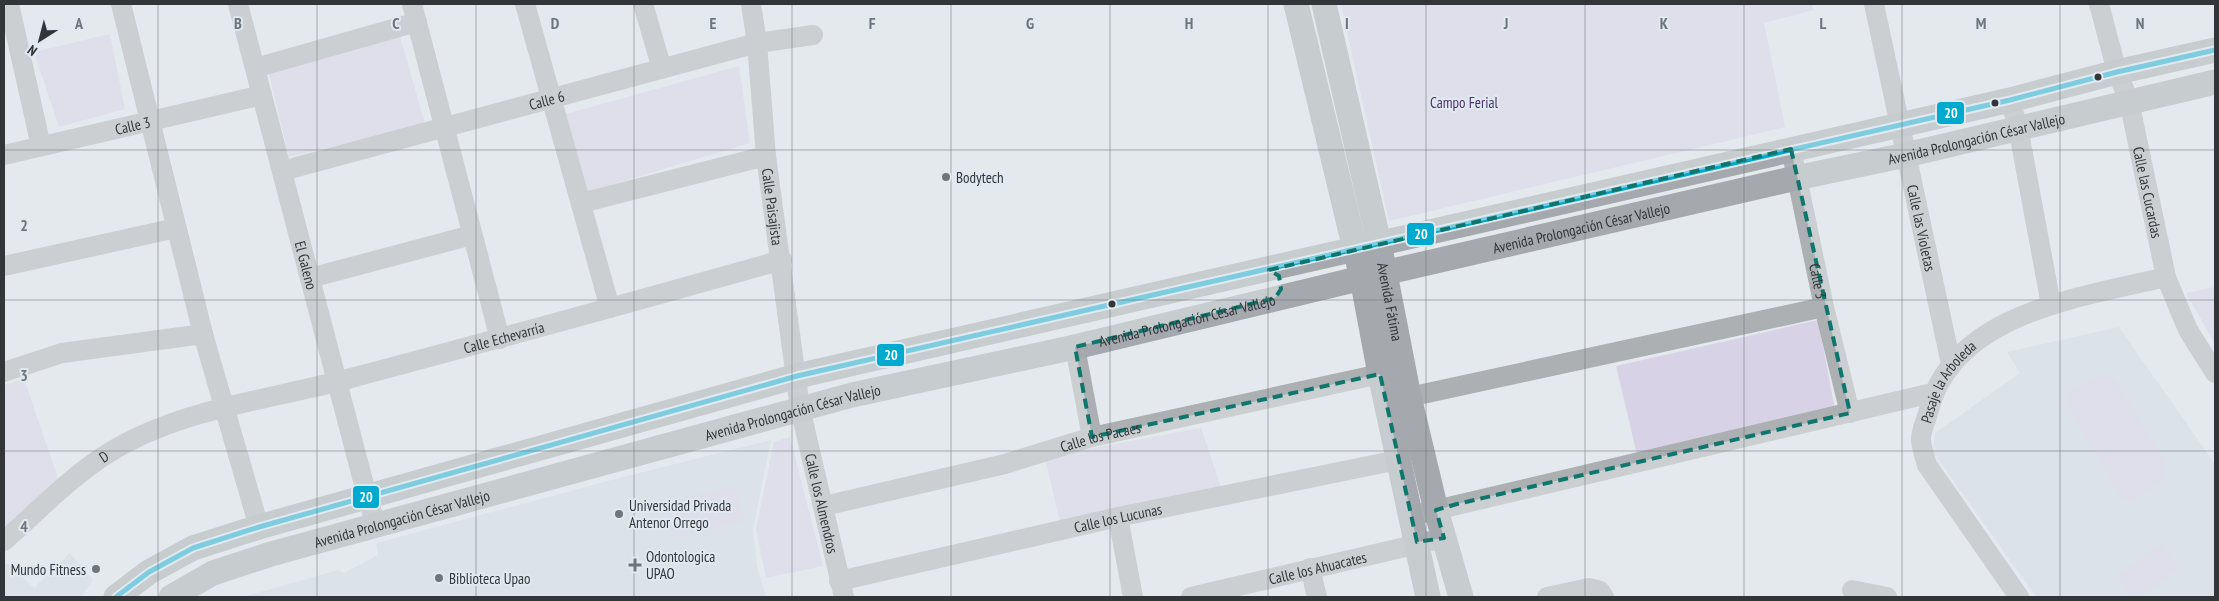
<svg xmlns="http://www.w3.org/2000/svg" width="2219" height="601" viewBox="0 0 2219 601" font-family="'PT Sans Narrow',sans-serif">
<rect width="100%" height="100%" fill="#e4e9ed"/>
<g fill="#d1dce4">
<path d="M 2119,327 L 2215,464 L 2215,597 L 2036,597 L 1933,452 L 1935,433 L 2020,373 L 2007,352 Z"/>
<path d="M 771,440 L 753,530 L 757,566 L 766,597 L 242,597 L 338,570 L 344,573 L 378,555 L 376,543 L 615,479 Z"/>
<path d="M 70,553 L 93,580 L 81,597 L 4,597 L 4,565 L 7,563 L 34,588 Z"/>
</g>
<g fill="#d8d2e6">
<path d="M 1341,4 L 1812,4 L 1813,10 L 1764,23 L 1785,127 L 1389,221 Z"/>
<path d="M 398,29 L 425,124 L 289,157 L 269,74 Z"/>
<path d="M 110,34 L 125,109 L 59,127 L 34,52 Z"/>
<path d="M 739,66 L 750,143 L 587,192 L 566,114 Z"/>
<path d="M 2215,287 L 2215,344 L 2186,293 Z"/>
<path d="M 1818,320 L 1836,415 L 1638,459 L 1616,366 Z"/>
<path d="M 2106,375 L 2113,378 L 2119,384 L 2167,466 L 2164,480 L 2133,501 L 2126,500 L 2120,495 L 2066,404 L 2069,392 L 2100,376 Z"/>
<path d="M 24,379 L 61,487 L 4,537 L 4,385 Z"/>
<path d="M 1201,428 L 1222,491 L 1061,527 L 1045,457 Z"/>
<path d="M 790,437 L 823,566 L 766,578 L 756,529 L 774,442 Z"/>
<path d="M 736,486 L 744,521 L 673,538 L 664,503 Z"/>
<path d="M 2162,544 L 2180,569 L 2139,597 L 2131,597 L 2116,576 Z"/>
</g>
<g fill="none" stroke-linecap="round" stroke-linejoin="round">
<g stroke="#adb0b2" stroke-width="20">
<path d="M 9,4 L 41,146"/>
<path d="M 121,4 L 203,334 L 259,527"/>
<path id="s1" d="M 238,4 L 367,496 L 376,526"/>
<path d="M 412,4 L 500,339"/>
<path d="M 525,4 L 610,308"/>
<path d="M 643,4 L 662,69"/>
<path id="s2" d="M 751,4 L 757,43 L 766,156 L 800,408 L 844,597"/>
<path id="s3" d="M 1874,4 L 1951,364"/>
<path id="s4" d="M 2099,4 L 2117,72 L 2129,101 L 2166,277 L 2188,330 L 2215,373"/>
<path d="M 255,68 L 417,22"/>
<path d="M 2010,100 L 2018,127 L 2051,305"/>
<path id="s5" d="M 1791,149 L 1824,307 L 1850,413"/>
<path id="s6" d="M 4,155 L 262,95"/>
<path id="s7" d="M 282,171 L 757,43 L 813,35"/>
<path d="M 581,203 L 766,156"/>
<path d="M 4,266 L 176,228"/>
<path d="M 310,278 L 472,235"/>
<path d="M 1075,347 L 1092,437"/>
<path d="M 4,372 L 62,353 L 203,334"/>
<path d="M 1409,397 L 1824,307"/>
<path id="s8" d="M 824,506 L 1005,464 L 1092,437 L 1380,374"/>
<path d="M 1423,513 L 1932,393"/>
<path d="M 1118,517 L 1133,597"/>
<path id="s9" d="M 4,541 C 37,512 69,478 107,454 C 180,408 270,400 351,378 C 495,340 639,300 782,260"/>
<path d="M 1310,568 L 1317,597"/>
<path id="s10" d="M 839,581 L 1118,517 L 1398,460"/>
<path d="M 1852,590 L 1887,597"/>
<path id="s11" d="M 1191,597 L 1444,538"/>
<path d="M 1547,597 L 1589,588 L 1600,591 L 1604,597"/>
<path id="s12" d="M 2019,597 L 1927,465 C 1925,457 1921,447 1921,439 C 1921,431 1926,421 1928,413 C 1951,313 2082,297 2166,277"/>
</g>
<g stroke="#a5a8ac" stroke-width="25">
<path d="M 1296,4 L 1362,278 L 1380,374 L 1428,597"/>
<path id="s13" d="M 1324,4 L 1379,243 L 1409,397 L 1436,510 L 1461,597"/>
<path d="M 116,597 L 149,572 L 193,548 L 259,527 L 797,376 L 2010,100 L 2117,72 L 2215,50"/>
<path id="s14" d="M 171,597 L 213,573 L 271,554 L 852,395 L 1075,347 L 1362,278 L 1796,178 L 1906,155 L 2215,82"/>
</g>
<defs>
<path id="bus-1" d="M 116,597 L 149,572 L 193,548 L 259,527 L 797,376 L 2010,100 L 2117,72 L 2215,50"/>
</defs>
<use href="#bus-1" stroke="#e0e9f1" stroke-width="9"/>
<use href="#bus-1" stroke="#00a9ce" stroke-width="5"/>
</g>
<path d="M0 0H2219V601H0ZM 1791,149 L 1850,413 L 1457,504 L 1436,510 L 1444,538 L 1417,542 L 1380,374 L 1092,437 L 1075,347 L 1275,298 L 1281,289 L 1279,276 L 1269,270 Z" fill="#e4e9ed" fill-opacity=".55" fill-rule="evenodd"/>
<path fill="none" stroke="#0f766e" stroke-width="4" stroke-dasharray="10 6" stroke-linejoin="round" d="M 1791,149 L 1850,413 L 1457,504 L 1436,510 L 1444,538 L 1417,542 L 1380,374 L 1092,437 L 1075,347 L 1275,298 L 1281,289 L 1279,276 L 1269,270 Z"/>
<path fill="none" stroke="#707577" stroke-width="1" stroke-opacity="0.55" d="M 158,4 L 158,597M 317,4 L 317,597M 476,4 L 476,597M 634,4 L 634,597M 792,4 L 792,597M 951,4 L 951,597M 1110,4 L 1110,597M 1268,4 L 1268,597M 1426,4 L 1426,597M 1585,4 L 1585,597M 1744,4 L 1744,597M 1902,4 L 1902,597M 2060,4 L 2060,597M 4,150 L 2215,150M 4,300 L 2215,300M 4,451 L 2215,451"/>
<g fill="#323638" stroke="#e0e9f1" stroke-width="2">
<circle cx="2098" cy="77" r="4.5"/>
<circle cx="1995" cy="103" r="4.5"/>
<circle cx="1112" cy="304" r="4.5"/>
</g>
<g fill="#707577" stroke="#e0e9f1" stroke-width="2">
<circle cx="946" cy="177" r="5"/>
<circle cx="619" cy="514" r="5"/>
<path d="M632.5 557.5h5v5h5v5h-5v5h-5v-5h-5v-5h5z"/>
<circle cx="96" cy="569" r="5"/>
<circle cx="439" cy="578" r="5"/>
</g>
<g text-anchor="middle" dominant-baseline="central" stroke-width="4" stroke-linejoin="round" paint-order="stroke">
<g font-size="15" fill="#323638" stroke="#e0e9f1">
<text stroke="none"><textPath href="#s7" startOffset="274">Calle 6</textPath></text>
<text stroke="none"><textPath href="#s6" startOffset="132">Calle 3</textPath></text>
<text stroke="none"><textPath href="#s14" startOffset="1865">Avenida Prolongación César Vallejo</textPath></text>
<text stroke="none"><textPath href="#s4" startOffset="195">Calle las Cucardas</textPath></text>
<text stroke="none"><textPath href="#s2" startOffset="204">Calle Paisajista</textPath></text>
<text stroke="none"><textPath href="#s14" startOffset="1460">Avenida Prolongación César Vallejo</textPath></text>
<text stroke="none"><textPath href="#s3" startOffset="229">Calle las Violetas</textPath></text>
<text stroke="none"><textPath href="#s1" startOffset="270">El Galeno</textPath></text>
<text stroke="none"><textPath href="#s5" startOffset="135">Calle 3</textPath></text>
<text stroke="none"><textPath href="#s13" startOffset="305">Avenida Fátima</textPath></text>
<text stroke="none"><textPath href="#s14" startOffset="1055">Avenida Prolongación César Vallejo</textPath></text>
<text stroke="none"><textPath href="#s9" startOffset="550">Calle Echevarría</textPath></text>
<text stroke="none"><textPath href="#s12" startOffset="252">Pasaje la Arboleda</textPath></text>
<text stroke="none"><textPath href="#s14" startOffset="650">Avenida Prolongación César Vallejo</textPath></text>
<text stroke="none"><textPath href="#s8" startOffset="285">Calle los Pacaes</textPath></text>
<text stroke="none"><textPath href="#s9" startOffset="131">D</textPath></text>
<text stroke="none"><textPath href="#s2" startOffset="505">Calle los Almendros</textPath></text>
<text stroke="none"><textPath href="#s14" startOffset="245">Avenida Prolongación César Vallejo</textPath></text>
<text stroke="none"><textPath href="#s10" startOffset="286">Calle los Lucunas</textPath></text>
<text stroke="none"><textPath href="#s11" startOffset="130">Calle los Ahuacates</textPath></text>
</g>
<g font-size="15" fill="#4e3266" stroke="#e0e9f1">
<text x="1464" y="102">Campo Ferial</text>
</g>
<g font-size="15" fill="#323638" stroke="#e0e9f1" text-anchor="start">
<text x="956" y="177">Bodytech</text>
<text x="629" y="505">Universidad Privada<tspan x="629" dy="17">Antenor Orrego</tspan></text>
<text x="646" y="556">Odontologica<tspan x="646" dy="17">UPAO</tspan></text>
<text x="86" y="569" text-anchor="end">Mundo Fitness</text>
<text x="449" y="578">Biblioteca Upao</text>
</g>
</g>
<g font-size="16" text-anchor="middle" font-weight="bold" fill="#707577" stroke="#e0e9f1" stroke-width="4" stroke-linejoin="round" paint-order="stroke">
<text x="79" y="29">A</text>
<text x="238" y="29">B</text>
<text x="396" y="29">C</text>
<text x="555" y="29">D</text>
<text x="713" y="29">E</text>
<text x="872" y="29">F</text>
<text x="1030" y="29">G</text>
<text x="1189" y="29">H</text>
<text x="1347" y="29">I</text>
<text x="1506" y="29">J</text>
<text x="1664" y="29">K</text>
<text x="1823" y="29">L</text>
<text x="1981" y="29">M</text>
<text x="2140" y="29">N</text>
<text x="24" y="231">2</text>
<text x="24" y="381">3</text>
<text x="24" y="532">4</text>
</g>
<g stroke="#e0e9f1" stroke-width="2">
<rect x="1936" y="101" width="29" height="24" rx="5" fill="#00a9ce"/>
<rect x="1406" y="222" width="29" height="24" rx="5" fill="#00a9ce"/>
<rect x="876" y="343" width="29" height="24" rx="5" fill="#00a9ce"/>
<rect x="352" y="485" width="28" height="24" rx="5" fill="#00a9ce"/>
</g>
<g font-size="14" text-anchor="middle" font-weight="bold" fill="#fff">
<text x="1951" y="118">20</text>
<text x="1421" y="239">20</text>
<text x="891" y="360">20</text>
<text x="366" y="502">20</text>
</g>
<rect width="2219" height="601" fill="none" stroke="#323638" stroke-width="10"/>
<g transform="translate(40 40) rotate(216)" stroke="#e0e9f1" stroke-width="4" paint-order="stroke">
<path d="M0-4L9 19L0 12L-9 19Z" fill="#323638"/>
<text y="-8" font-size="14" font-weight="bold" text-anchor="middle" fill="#323638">N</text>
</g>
</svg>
